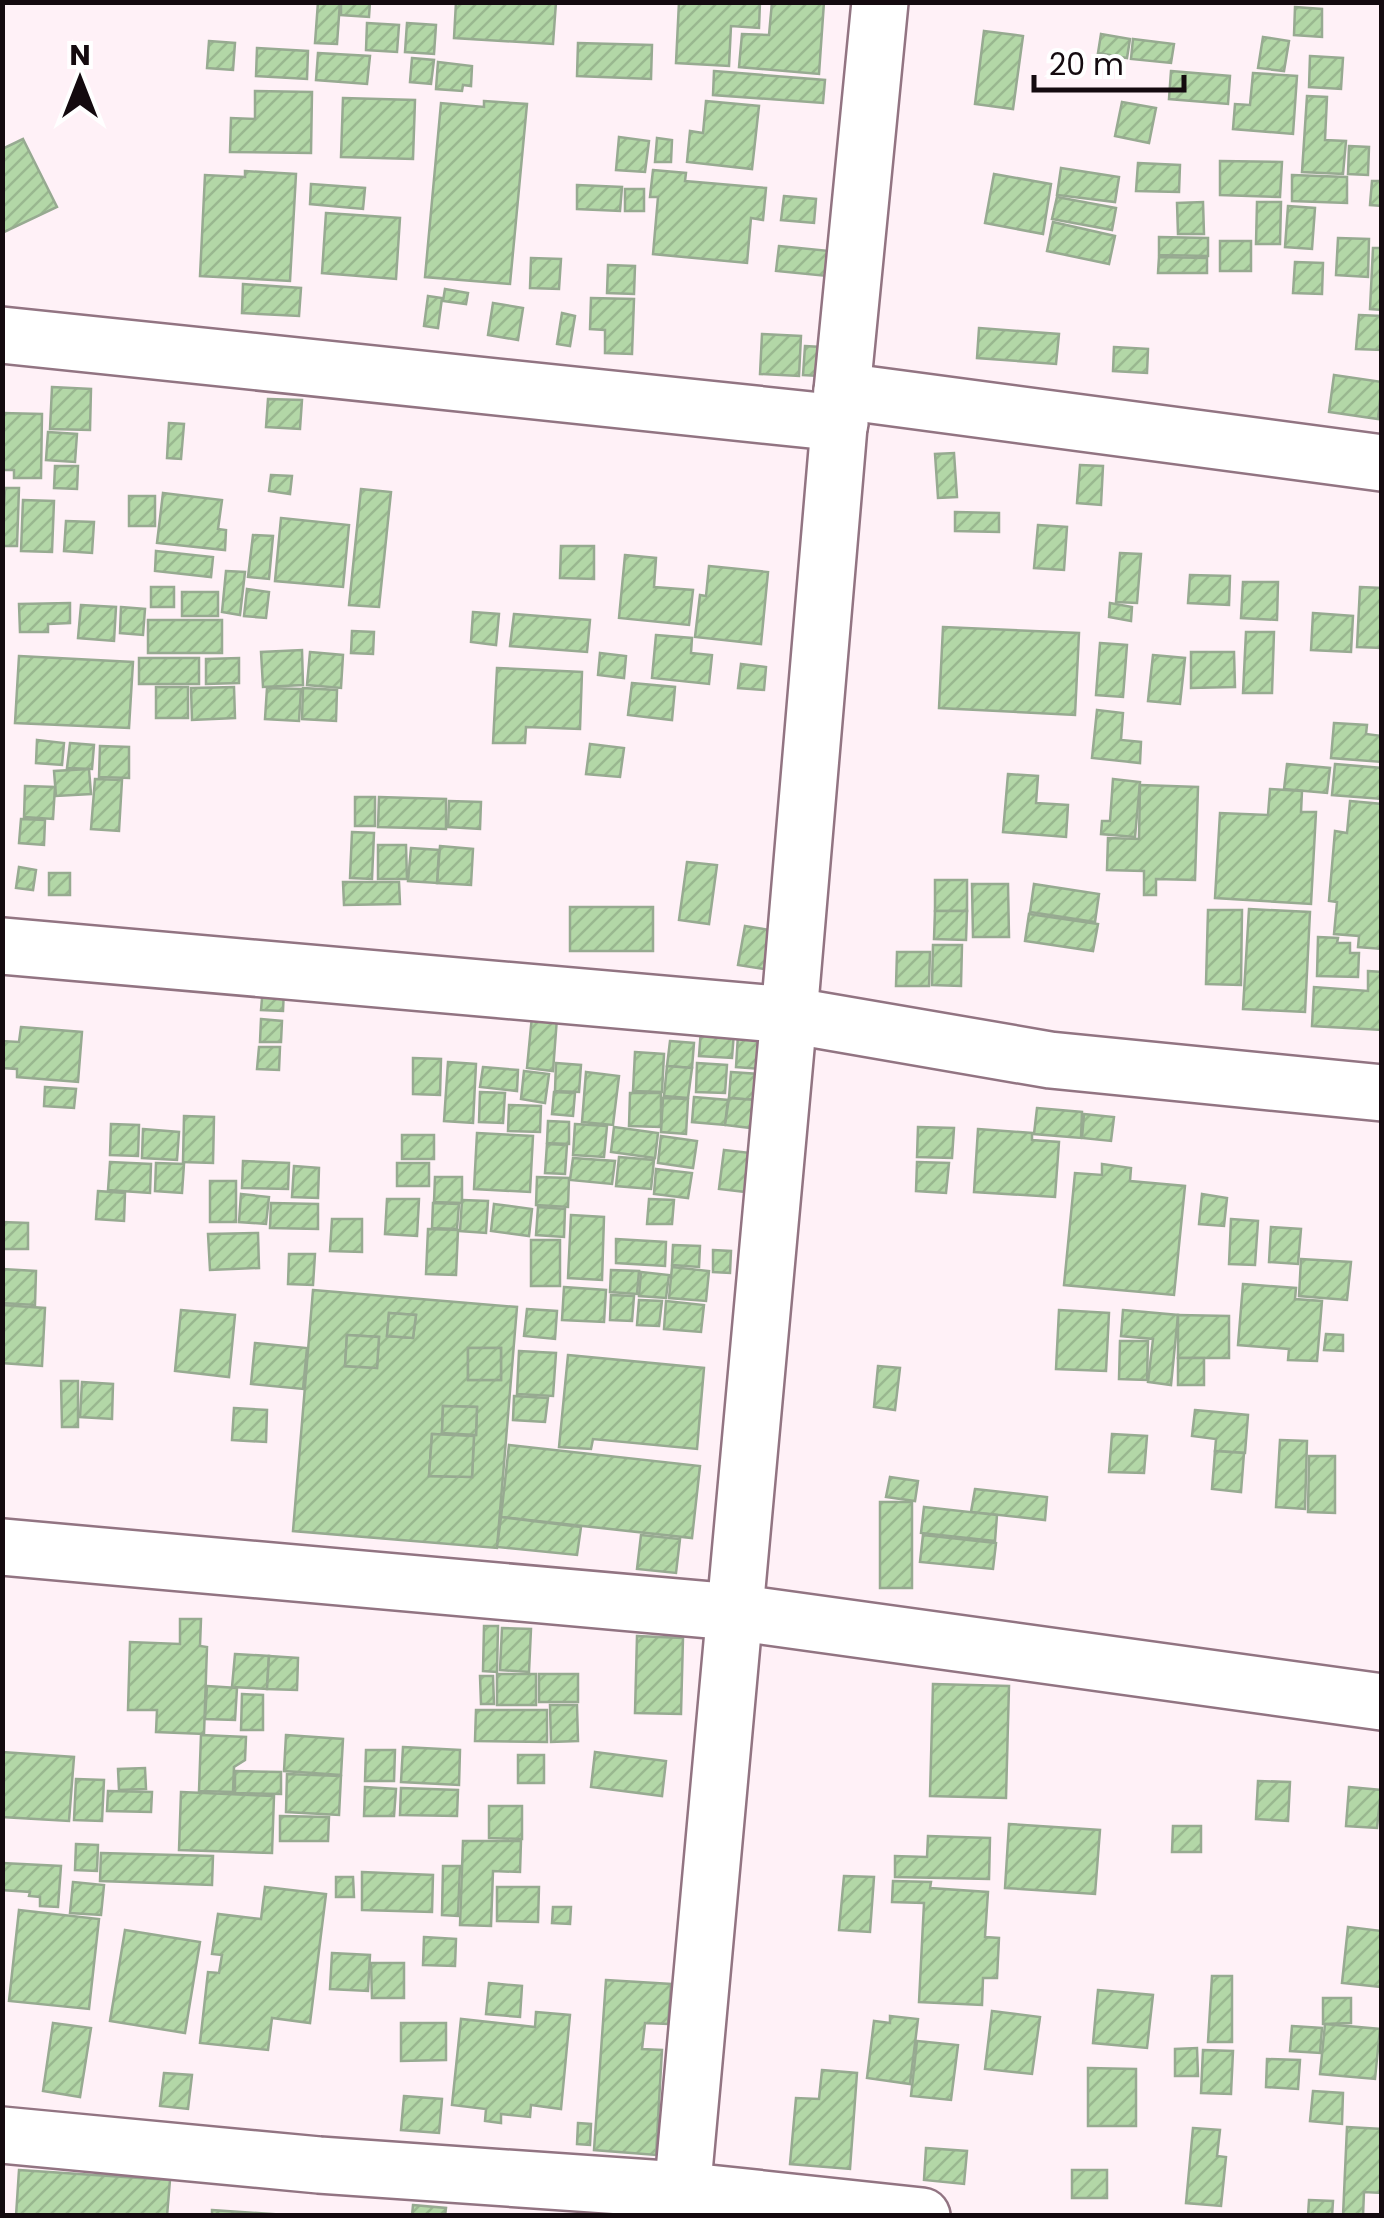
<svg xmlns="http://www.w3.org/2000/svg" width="1384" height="2218" viewBox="0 0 1384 2218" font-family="Poppins,sans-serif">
<defs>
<pattern id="building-hatch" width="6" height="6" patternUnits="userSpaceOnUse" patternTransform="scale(2.5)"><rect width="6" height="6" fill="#b3d7a7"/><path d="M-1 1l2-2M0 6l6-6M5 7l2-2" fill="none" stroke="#99b78f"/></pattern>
</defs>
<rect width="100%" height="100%" fill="#fff1f7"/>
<g fill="url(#building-hatch)" stroke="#97aa91" stroke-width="2.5" fill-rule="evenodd">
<path d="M 318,2 L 340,2 L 337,44 L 315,43 Z"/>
<path d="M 341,2 L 370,2 L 369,17 L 341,15 Z"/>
<path d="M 456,2 L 556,2 L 553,44 L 454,38 Z"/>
<path d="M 679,2 L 760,2 L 759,28 L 731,26 L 729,66 L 676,63 Z"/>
<path d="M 772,2 L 824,2 L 819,74 L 739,67 L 742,34 L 769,35 Z"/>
<path d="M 1295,7 L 1322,9 L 1322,37 L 1294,35 Z"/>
<path d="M 367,23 L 399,25 L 397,52 L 366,50 Z"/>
<path d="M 407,23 L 436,25 L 434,54 L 405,52 Z"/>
<path d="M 984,31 L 1023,36 L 1013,109 L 975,104 Z"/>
<path d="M 1101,34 L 1130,39 L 1127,58 L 1098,53 Z"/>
<path d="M 1263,37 L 1289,41 L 1284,71 L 1258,68 Z"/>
<path d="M 1133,39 L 1174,44 L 1171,63 L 1131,59 Z"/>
<path d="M 209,41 L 235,43 L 233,70 L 207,68 Z"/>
<path d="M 578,43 L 652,45 L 651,79 L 577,76 Z"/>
<path d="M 257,48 L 308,51 L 307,79 L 256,76 Z"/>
<path d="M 318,53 L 370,56 L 367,84 L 316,80 Z"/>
<path d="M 1310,56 L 1343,58 L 1341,89 L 1309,87 Z"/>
<path d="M 412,58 L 434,60 L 431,84 L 410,82 Z"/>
<path d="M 438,62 L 472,66 L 471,86 L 463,85 L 462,91 L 436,89 Z"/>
<path d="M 714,71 L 825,80 L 823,103 L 713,95 Z"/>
<path d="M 1171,71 L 1230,76 L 1228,104 L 1169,99 Z"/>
<path d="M 1253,73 L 1297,76 L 1293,134 L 1233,129 L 1235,104 L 1250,105 Z"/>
<path d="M 255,91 L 312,92 L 311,153 L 230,152 L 231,118 L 255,119 Z"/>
<path d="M 1307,96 L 1327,97 L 1325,140 L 1346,141 L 1343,174 L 1302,172 Z"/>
<path d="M 343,98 L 415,100 L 413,159 L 341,157 Z"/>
<path d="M 484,101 L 527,104 L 510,284 L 425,277 L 441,103 L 484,107 Z"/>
<path d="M 706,101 L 759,106 L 752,169 L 687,162 L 690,131 L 703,133 Z"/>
<path d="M 1122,102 L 1156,108 L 1149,143 L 1115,136 Z"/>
<path d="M 619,137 L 649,141 L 645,172 L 616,170 Z"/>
<path d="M 657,138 L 672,140 L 671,162 L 655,162 Z"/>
<path d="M 23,139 L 57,207 L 2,233 L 2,149 Z"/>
<path d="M 1349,146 L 1369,147 L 1368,175 L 1348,174 Z"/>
<path d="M 1220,161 L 1282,162 L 1280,197 L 1220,195 Z"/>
<path d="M 1138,163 L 1180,165 L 1179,192 L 1136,191 Z"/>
<path d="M 1061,168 L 1119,177 L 1115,202 L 1057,195 Z"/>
<path d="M 653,170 L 686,173 L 685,181 L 766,188 L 763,220 L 751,218 L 747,263 L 653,254 L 658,197 L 650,197 Z"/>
<path d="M 245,171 L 296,174 L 290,281 L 200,276 L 205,175 L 245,177 Z"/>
<path d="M 994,174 L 1051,184 L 1043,234 L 985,223 Z"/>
<path d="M 1292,175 L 1347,177 L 1347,203 L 1292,201 Z"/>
<path d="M 1372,181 L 1382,181 L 1382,206 L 1370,205 Z"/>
<path d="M 311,184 L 365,188 L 363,209 L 310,204 Z"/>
<path d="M 577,185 L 622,187 L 620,211 L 577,209 Z"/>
<rect x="625" y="189" width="19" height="22"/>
<path d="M 784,196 L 816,199 L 814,223 L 781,220 Z"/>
<path d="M 1057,197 L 1116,208 L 1112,230 L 1052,219 Z"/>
<path d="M 1203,202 L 1204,234 L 1178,234 L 1177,203 Z"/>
<path d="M 1257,202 L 1281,202 L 1280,244 L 1256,244 Z"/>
<path d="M 1288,206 L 1315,208 L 1312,249 L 1285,247 Z"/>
<path d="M 326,213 L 400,218 L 396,279 L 322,273 Z"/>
<path d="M 1053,222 L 1115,236 L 1109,264 L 1047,251 Z"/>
<path d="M 1159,237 L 1208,238 L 1208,256 L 1159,255 Z"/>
<path d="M 1338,238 L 1369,239 L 1368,277 L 1336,275 Z"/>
<rect x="1220" y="241" width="31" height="30"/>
<path d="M 779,246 L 830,251 L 827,276 L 776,271 Z"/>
<path d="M 1373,248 L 1382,248 L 1382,310 L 1370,309 Z"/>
<path d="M 1159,257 L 1207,258 L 1207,273 L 1158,273 Z"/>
<path d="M 531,258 L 561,259 L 559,289 L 530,288 Z"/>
<path d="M 1295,262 L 1323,263 L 1322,294 L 1293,293 Z"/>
<path d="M 608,265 L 635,266 L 634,294 L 607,293 Z"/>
<path d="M 243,284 L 301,288 L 299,316 L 242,313 Z"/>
<path d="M 445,289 L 468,293 L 466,304 L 443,301 Z"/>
<path d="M 428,296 L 442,298 L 438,328 L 424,326 Z"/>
<path d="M 591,298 L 634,299 L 632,354 L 605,353 L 605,330 L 590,329 Z"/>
<path d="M 493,303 L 523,308 L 518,340 L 488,335 Z"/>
<path d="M 562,313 L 575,316 L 570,346 L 557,344 Z"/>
<path d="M 1359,315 L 1382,316 L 1382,350 L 1356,349 Z"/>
<path d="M 979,328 L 1059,334 L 1056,364 L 977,358 Z"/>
<path d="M 762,334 L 801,336 L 799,376 L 760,374 Z"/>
<path d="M 805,346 L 821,347 L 819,376 L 803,375 Z"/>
<path d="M 1114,347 L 1148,349 L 1147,373 L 1113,371 Z"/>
<path d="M 1334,375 L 1382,382 L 1378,419 L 1329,412 Z"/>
<path d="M 52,387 L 91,389 L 90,430 L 50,429 Z"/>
<path d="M 268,399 L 302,400 L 300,429 L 266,427 Z"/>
<path d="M 2,413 L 42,414 L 41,478 L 14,478 L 14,470 L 2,470 Z"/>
<path d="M 169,423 L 184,424 L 181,459 L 167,458 Z"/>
<path d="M 48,432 L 77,434 L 75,462 L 46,460 Z"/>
<path d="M 954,453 L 957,497 L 938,498 L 935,454 Z"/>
<path d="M 1080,465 L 1103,466 L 1101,505 L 1077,503 Z"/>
<path d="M 55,466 L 78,466 L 77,489 L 54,488 Z"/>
<path d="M 271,475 L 292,476 L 290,494 L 269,491 Z"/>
<path d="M 5,488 L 19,488 L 17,546 L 2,546 Z"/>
<path d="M 361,489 L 391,492 L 379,607 L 349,605 Z"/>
<path d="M 163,493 L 222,500 L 218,529 L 226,530 L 225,550 L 157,543 Z"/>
<rect x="129" y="496" width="26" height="30"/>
<path d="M 23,500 L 54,501 L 52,552 L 21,551 Z"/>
<path d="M 955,512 L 999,513 L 999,532 L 955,531 Z"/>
<path d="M 281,518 L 349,525 L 343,587 L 275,581 Z"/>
<path d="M 66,521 L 94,522 L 92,553 L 64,551 Z"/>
<path d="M 1038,525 L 1067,527 L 1064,570 L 1034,568 Z"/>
<path d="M 253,535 L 273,536 L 269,579 L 248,577 Z"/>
<path d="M 561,546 L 594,546 L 594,579 L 560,578 Z"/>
<path d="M 156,551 L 213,557 L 211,577 L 155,571 Z"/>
<path d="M 1120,553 L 1141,554 L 1137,603 L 1116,602 Z"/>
<path d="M 625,555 L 656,558 L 654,587 L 693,590 L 689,625 L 619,618 Z"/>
<path d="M 709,566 L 768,572 L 761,644 L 695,637 L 700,595 L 706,596 Z"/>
<path d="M 226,571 L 245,572 L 240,615 L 222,612 Z"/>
<path d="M 1190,575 L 1230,576 L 1229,605 L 1188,603 Z"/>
<path d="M 1243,582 L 1278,582 L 1277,620 L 1241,618 Z"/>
<rect x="151" y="587" width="23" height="20"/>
<path d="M 1360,587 L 1382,588 L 1382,648 L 1357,647 Z"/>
<path d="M 247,589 L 269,592 L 266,618 L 244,616 Z"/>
<rect x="182" y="592" width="36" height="24"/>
<path d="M 70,603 L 70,623 L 48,624 L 48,632 L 20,632 L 19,604 Z"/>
<path d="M 1110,603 L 1132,607 L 1131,621 L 1109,617 Z"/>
<path d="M 81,605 L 116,607 L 114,641 L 78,638 Z"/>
<path d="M 121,607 L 145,609 L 143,635 L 120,633 Z"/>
<path d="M 473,612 L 499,614 L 496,645 L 471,642 Z"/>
<path d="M 1313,613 L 1353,616 L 1351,652 L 1311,650 Z"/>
<path d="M 514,614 L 590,620 L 587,652 L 510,646 Z"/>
<rect x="148" y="620" width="74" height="33"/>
<path d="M 943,627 L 1079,633 L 1075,715 L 939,708 Z"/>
<path d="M 352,631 L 374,632 L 373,654 L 351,653 Z"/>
<path d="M 1246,632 L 1274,632 L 1272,693 L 1243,693 Z"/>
<path d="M 656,635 L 692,638 L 691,653 L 712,655 L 709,684 L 652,678 Z"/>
<path d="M 1100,643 L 1127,645 L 1123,697 L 1096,695 Z"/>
<path d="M 302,650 L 303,685 L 263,687 L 261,652 Z"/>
<path d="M 310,652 L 343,655 L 341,688 L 307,685 Z"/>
<path d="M 1191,652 L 1234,652 L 1235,687 L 1191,688 Z"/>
<path d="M 600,653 L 626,656 L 624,678 L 598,675 Z"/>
<path d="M 1153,655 L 1185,658 L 1180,704 L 1148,701 Z"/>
<path d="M 19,656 L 133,662 L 129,728 L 15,723 Z"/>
<rect x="139" y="658" width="60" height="26"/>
<path d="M 239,658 L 239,683 L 206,684 L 206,659 Z"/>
<path d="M 741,664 L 766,667 L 764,690 L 738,688 Z"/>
<path d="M 497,668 L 582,672 L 580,729 L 526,727 L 525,743 L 493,743 Z"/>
<path d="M 632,683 L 675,687 L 672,720 L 628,715 Z"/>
<rect x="156" y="687" width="32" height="31"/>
<path d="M 234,687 L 235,718 L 192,720 L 191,688 Z"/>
<path d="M 267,688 L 301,689 L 299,721 L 265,719 Z"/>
<path d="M 303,688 L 337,690 L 336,721 L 302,719 Z"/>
<path d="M 1097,710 L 1123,713 L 1121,740 L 1141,742 L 1140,763 L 1092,758 Z"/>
<path d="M 1334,723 L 1367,725 L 1366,734 L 1382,736 L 1382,762 L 1331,758 Z"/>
<path d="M 37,740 L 64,743 L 62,765 L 36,763 Z"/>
<path d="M 70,743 L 94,745 L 92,769 L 67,768 Z"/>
<path d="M 590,744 L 624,748 L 620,777 L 586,774 Z"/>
<path d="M 100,746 L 129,747 L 129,778 L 99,777 Z"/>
<path d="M 1287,764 L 1330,768 L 1327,793 L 1284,789 Z"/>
<path d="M 1335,764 L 1382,768 L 1382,799 L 1332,795 Z"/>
<path d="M 89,769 L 91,794 L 56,796 L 54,771 Z"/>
<path d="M 1008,774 L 1038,776 L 1036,803 L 1068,805 L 1066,837 L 1003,832 Z"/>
<path d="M 95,779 L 122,780 L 119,831 L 91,829 Z"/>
<path d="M 1113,779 L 1140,782 L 1135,837 L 1101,834 L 1102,821 L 1110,821 Z"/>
<path d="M 1140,785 L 1198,787 L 1195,880 L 1156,879 L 1156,895 L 1144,895 L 1144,871 L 1107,870 L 1108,838 L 1139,839 Z"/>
<path d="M 25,786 L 55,787 L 53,819 L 24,817 Z"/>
<path d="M 1270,789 L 1302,791 L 1301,812 L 1316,812 L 1311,904 L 1215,898 L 1220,813 L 1268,815 Z"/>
<rect x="355" y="797" width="20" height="29"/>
<path d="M 379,797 L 446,799 L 446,829 L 378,827 Z"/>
<path d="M 449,801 L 481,802 L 480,829 L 448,827 Z"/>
<path d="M 1350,801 L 1382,804 L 1382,949 L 1358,947 L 1359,936 L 1334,934 L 1337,902 L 1329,901 L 1335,831 L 1347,833 Z"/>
<path d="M 21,819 L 45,820 L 44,845 L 19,843 Z"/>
<path d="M 352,832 L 374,833 L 372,879 L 350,878 Z"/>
<path d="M 378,845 L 406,845 L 407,879 L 378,879 Z"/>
<path d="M 440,846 L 473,849 L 471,885 L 437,883 Z"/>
<path d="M 411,848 L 439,850 L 437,883 L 408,881 Z"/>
<path d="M 687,862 L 717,865 L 709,924 L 679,920 Z"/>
<path d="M 19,867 L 36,870 L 33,890 L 16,888 Z"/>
<rect x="49" y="873" width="21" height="22"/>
<rect x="935" y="880" width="32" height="31"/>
<path d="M 343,882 L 399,882 L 400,904 L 344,905 Z"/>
<path d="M 972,884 L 1008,884 L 1009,937 L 973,937 Z"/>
<path d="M 1034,884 L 1099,894 L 1095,922 L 1030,912 Z"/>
<rect x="570" y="907" width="83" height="44"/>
<path d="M 1249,909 L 1310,912 L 1305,1012 L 1243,1009 Z"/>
<path d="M 1208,910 L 1242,910 L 1241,985 L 1206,984 Z"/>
<path d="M 935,911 L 967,911 L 966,940 L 934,939 Z"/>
<path d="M 1029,914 L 1098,924 L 1093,951 L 1025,941 Z"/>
<path d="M 745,926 L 770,930 L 764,969 L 738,965 Z"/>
<path d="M 1318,937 L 1338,938 L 1337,943 L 1350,943 L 1350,953 L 1359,953 L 1358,977 L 1317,976 Z"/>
<path d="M 933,945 L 962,945 L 961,986 L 932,985 Z"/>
<path d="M 897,952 L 930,952 L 929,986 L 896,986 Z"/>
<path d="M 1368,971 L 1382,972 L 1382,1030 L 1312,1026 L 1314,987 L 1368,991 Z"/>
<path d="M 263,987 L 284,988 L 283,1011 L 261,1010 Z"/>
<path d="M 532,1016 L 557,1018 L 553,1071 L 527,1068 Z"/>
<path d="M 261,1019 L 282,1021 L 281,1042 L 260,1042 Z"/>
<path d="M 21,1027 L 82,1032 L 78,1082 L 17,1077 L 17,1069 L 2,1068 L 2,1041 L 19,1042 Z"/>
<path d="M 701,1029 L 734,1032 L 732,1058 L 699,1056 Z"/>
<path d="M 738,1035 L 764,1037 L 761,1069 L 736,1067 Z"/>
<path d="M 670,1041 L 694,1043 L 692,1068 L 667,1066 Z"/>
<path d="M 259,1047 L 280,1047 L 279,1070 L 257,1069 Z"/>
<path d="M 635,1052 L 664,1054 L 662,1092 L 633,1091 Z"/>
<path d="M 413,1058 L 441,1059 L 440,1095 L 413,1094 Z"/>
<path d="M 448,1062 L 476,1064 L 473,1123 L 444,1121 Z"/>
<path d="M 556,1063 L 581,1065 L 579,1092 L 555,1091 Z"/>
<path d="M 697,1063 L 727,1065 L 725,1093 L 696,1092 Z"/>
<path d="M 667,1066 L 692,1068 L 688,1098 L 664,1096 Z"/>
<path d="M 483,1067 L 518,1070 L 517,1091 L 480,1087 Z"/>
<path d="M 524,1071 L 549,1074 L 545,1103 L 521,1099 Z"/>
<path d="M 586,1072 L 619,1076 L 613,1125 L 582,1122 Z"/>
<path d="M 731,1072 L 759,1074 L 755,1100 L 729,1098 Z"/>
<path d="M 45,1087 L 76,1089 L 74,1108 L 44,1106 Z"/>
<path d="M 480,1092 L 505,1093 L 503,1123 L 479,1122 Z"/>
<path d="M 554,1092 L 575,1093 L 573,1116 L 552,1114 Z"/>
<path d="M 630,1093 L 661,1093 L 661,1127 L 629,1126 Z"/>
<path d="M 694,1097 L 728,1100 L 725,1125 L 692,1122 Z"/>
<path d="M 663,1098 L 688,1099 L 686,1134 L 661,1132 Z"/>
<path d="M 729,1098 L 755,1100 L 751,1128 L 725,1125 Z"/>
<path d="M 509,1105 L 541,1106 L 540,1132 L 508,1131 Z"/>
<path d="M 1037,1108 L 1082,1112 L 1081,1138 L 1034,1134 Z"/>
<path d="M 1084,1114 L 1114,1117 L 1111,1141 L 1082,1138 Z"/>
<path d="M 184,1116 L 214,1117 L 213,1163 L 183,1162 Z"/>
<path d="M 548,1121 L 569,1122 L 569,1144 L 547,1143 Z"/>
<path d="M 111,1124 L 139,1125 L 138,1156 L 110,1155 Z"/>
<path d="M 575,1124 L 607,1126 L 604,1157 L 573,1155 Z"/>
<path d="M 614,1127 L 658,1133 L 655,1158 L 611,1152 Z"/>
<path d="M 918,1127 L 954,1128 L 952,1158 L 917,1157 Z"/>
<path d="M 143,1129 L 179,1132 L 177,1160 L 142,1158 Z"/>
<path d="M 978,1129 L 1032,1133 L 1032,1140 L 1059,1142 L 1055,1197 L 974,1192 Z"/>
<path d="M 477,1133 L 533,1136 L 530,1192 L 474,1189 Z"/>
<rect x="402" y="1135" width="32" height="24"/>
<path d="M 661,1136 L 697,1141 L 693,1168 L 658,1163 Z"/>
<path d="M 547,1144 L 567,1145 L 565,1174 L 545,1173 Z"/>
<path d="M 724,1150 L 751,1153 L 746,1192 L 719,1189 Z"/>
<path d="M 619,1157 L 654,1160 L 651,1189 L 616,1186 Z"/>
<path d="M 573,1158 L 615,1161 L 612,1184 L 570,1180 Z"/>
<path d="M 243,1161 L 289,1163 L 288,1189 L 242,1188 Z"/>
<path d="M 110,1162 L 151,1164 L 150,1193 L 108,1190 Z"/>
<path d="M 917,1162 L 949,1163 L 946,1193 L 916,1191 Z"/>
<path d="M 156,1163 L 184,1164 L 182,1193 L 155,1191 Z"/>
<rect x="397" y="1163" width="32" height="23"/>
<path d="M 1102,1164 L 1131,1168 L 1130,1181 L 1185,1186 L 1174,1295 L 1064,1285 L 1075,1173 L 1102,1175 Z"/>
<path d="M 294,1166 L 319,1168 L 318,1198 L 292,1197 Z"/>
<path d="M 656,1169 L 692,1173 L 688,1198 L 654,1194 Z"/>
<path d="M 435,1177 L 462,1177 L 462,1203 L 434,1202 Z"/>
<path d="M 537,1177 L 569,1178 L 568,1207 L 536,1205 Z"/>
<rect x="210" y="1181" width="26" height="41"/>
<path d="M 98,1191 L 125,1193 L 124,1221 L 96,1219 Z"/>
<path d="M 241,1194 L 269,1197 L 266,1224 L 239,1222 Z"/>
<path d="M 1202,1194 L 1227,1198 L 1224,1226 L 1199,1224 Z"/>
<path d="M 387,1199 L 419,1199 L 417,1236 L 385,1234 Z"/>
<path d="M 649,1199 L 674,1200 L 672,1224 L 647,1224 Z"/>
<path d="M 462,1200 L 488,1201 L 486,1233 L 460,1231 Z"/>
<path d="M 271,1203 L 318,1204 L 318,1229 L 270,1228 Z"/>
<path d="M 433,1203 L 459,1204 L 457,1229 L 432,1228 Z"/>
<path d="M 494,1204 L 532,1209 L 529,1236 L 491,1231 Z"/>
<path d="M 538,1207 L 565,1209 L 564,1237 L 536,1235 Z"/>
<path d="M 571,1215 L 604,1217 L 602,1280 L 568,1278 Z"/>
<path d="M 332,1219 L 362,1219 L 362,1252 L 330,1251 Z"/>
<path d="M 1231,1219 L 1258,1221 L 1255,1265 L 1229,1264 Z"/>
<path d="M 2,1222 L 28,1223 L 28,1249 L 2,1249 Z"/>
<path d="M 1271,1227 L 1301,1229 L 1298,1264 L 1269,1262 Z"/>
<path d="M 428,1229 L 458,1230 L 456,1275 L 426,1274 Z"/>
<path d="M 258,1233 L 259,1268 L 210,1270 L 208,1234 Z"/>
<path d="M 616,1239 L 666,1242 L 665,1266 L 616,1263 Z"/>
<rect x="531" y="1240" width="29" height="46"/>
<path d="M 673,1245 L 700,1246 L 699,1267 L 672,1265 Z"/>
<path d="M 713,1250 L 731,1251 L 730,1273 L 713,1272 Z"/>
<path d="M 289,1254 L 315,1254 L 313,1285 L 288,1284 Z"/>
<path d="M 1301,1259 L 1351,1262 L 1347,1300 L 1299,1296 Z"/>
<path d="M 672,1267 L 709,1271 L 706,1301 L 669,1298 Z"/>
<path d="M 2,1269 L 36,1271 L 35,1305 L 2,1303 Z"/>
<path d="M 611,1270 L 639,1271 L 637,1294 L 610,1292 Z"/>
<path d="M 641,1272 L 669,1275 L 666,1298 L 639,1296 Z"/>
<path d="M 1243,1284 L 1296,1288 L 1295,1299 L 1322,1301 L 1317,1361 L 1288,1360 L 1289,1349 L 1238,1345 Z"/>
<path d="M 564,1287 L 606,1290 L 604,1322 L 562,1320 Z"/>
<path d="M 313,1290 L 517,1307 L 497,1548 L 293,1531 ZM 389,1313 L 416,1315 L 413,1338 L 387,1336 ZM 347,1335 L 379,1337 L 377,1368 L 345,1366 ZM 468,1348 L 501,1348 L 501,1380 L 468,1380 ZM 443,1406 L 477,1407 L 476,1435 L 442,1433 ZM 432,1434 L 474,1436 L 472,1477 L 429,1476 Z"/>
<path d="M 611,1295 L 634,1296 L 632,1321 L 610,1320 Z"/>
<path d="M 639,1300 L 662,1301 L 659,1326 L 637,1325 Z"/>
<path d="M 666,1301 L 704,1305 L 701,1332 L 664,1329 Z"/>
<path d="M 2,1305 L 45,1308 L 42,1366 L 2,1363 Z"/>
<path d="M 527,1309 L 557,1311 L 555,1339 L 524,1336 Z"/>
<path d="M 181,1310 L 235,1315 L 229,1377 L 175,1371 Z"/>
<path d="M 1059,1310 L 1109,1313 L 1106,1371 L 1056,1369 Z"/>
<path d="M 1123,1310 L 1178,1315 L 1171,1385 L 1148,1382 L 1153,1339 L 1121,1336 Z"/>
<path d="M 389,1313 L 416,1315 L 413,1338 L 387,1336 Z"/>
<path d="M 1178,1315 L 1229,1316 L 1229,1358 L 1178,1358 Z"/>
<path d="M 1326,1334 L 1343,1335 L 1343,1351 L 1324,1350 Z"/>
<path d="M 347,1335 L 379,1337 L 377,1368 L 345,1366 Z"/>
<path d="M 1120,1341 L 1148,1341 L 1147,1380 L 1119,1379 Z"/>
<path d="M 255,1343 L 307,1348 L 303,1389 L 251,1384 Z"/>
<rect x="468" y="1348" width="33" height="32"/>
<path d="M 519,1351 L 556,1353 L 553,1396 L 517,1394 Z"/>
<path d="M 568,1355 L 704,1368 L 697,1449 L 593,1439 L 591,1449 L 559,1447 Z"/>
<rect x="1178" y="1358" width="26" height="27"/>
<path d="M 878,1366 L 900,1368 L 895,1410 L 874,1407 Z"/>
<path d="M 61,1381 L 78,1381 L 78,1427 L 62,1427 Z"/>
<path d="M 82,1382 L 113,1384 L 112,1419 L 80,1417 Z"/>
<path d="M 514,1396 L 548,1398 L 545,1422 L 513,1420 Z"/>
<path d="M 443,1406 L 477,1407 L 476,1435 L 442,1433 Z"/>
<path d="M 234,1408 L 267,1410 L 266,1442 L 232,1440 Z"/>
<path d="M 1195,1410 L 1248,1415 L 1245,1453 L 1215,1451 L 1216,1439 L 1192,1436 Z"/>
<path d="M 432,1434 L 474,1436 L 472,1477 L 429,1476 Z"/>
<path d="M 1112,1434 L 1147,1436 L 1144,1473 L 1109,1472 Z"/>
<path d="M 1280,1440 L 1307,1441 L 1305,1509 L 1276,1507 Z"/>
<path d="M 509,1445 L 700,1466 L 692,1538 L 501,1517 Z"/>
<path d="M 1215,1451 L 1244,1453 L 1241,1492 L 1212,1489 Z"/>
<path d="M 1309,1456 L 1335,1456 L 1335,1513 L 1308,1512 Z"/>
<path d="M 890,1477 L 918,1481 L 915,1501 L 886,1497 Z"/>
<path d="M 975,1489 L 1047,1497 L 1045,1520 L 971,1512 Z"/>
<rect x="880" y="1502" width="32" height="86"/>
<path d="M 924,1507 L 997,1515 L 995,1541 L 921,1533 Z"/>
<path d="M 501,1517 L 581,1527 L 577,1555 L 497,1547 Z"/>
<path d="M 641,1535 L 680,1539 L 676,1573 L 637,1569 Z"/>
<path d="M 923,1535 L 996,1543 L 993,1569 L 920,1562 Z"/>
<path d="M 180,1619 L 201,1619 L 200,1646 L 207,1647 L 204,1734 L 156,1732 L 157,1710 L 128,1710 L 130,1642 L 180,1644 Z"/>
<path d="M 484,1626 L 498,1626 L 497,1672 L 483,1671 Z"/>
<path d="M 502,1628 L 531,1629 L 529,1672 L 500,1670 Z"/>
<path d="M 637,1636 L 683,1638 L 681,1714 L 635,1713 Z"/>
<path d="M 235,1654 L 269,1656 L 267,1689 L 232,1687 Z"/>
<path d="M 269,1656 L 298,1658 L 297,1690 L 267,1689 Z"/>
<rect x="497" y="1674" width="39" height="31"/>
<rect x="539" y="1674" width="39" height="28"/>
<path d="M 480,1676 L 493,1676 L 494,1704 L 481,1704 Z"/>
<path d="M 933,1684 L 1009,1686 L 1006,1798 L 930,1796 Z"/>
<path d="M 207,1686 L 237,1688 L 235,1720 L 205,1719 Z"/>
<path d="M 242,1694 L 263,1695 L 263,1730 L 241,1730 Z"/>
<path d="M 550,1705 L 577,1705 L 578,1741 L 551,1742 Z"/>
<path d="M 476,1710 L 547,1710 L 547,1742 L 475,1741 Z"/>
<path d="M 201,1735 L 246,1737 L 245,1760 L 234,1767 L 233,1792 L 199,1791 Z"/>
<path d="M 286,1735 L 343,1739 L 341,1775 L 284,1771 Z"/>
<path d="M 403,1747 L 460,1750 L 459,1785 L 401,1782 Z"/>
<path d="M 366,1750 L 395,1750 L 394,1781 L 365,1781 Z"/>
<path d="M 2,1752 L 74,1757 L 69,1821 L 2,1817 Z"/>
<path d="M 595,1752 L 666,1761 L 662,1796 L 591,1787 Z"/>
<rect x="518" y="1755" width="26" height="28"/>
<path d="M 145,1768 L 146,1789 L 119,1790 L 118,1769 Z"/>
<path d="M 235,1771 L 281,1772 L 281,1794 L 235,1793 Z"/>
<path d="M 287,1774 L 341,1776 L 339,1815 L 286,1812 Z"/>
<path d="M 76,1779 L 104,1780 L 102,1821 L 74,1820 Z"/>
<path d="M 1258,1781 L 1290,1782 L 1288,1821 L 1256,1819 Z"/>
<path d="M 365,1787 L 396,1789 L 394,1816 L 364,1816 Z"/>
<path d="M 1349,1787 L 1381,1790 L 1377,1828 L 1346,1826 Z"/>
<path d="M 401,1788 L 458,1790 L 457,1816 L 400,1815 Z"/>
<path d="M 108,1791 L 152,1792 L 151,1812 L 107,1811 Z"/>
<path d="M 181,1792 L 274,1796 L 272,1853 L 179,1850 Z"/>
<path d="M 489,1806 L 522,1806 L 522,1839 L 489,1838 Z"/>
<path d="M 280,1816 L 329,1817 L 328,1841 L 280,1841 Z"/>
<path d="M 1009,1824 L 1100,1830 L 1095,1894 L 1005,1888 Z"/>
<path d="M 1173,1826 L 1201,1826 L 1201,1852 L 1172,1852 Z"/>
<path d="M 928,1836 L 990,1838 L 989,1879 L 895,1877 L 895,1856 L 927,1857 Z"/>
<path d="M 463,1841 L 521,1841 L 520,1872 L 493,1871 L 491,1926 L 460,1925 Z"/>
<path d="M 76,1844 L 98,1845 L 97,1871 L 75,1870 Z"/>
<path d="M 101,1853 L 213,1856 L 212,1885 L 100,1881 Z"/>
<path d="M 2,1863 L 61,1866 L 58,1907 L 40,1906 L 40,1897 L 29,1896 L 30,1892 L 2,1890 Z"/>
<path d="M 443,1866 L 460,1866 L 458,1916 L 442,1915 Z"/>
<path d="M 362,1872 L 433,1875 L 432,1912 L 362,1910 Z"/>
<path d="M 844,1876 L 874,1877 L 870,1932 L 839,1930 Z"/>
<path d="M 336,1877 L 353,1877 L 354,1897 L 336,1897 Z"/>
<path d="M 893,1881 L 931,1882 L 930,1888 L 988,1892 L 985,1937 L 999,1938 L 997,1978 L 983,1978 L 982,2005 L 919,2002 L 924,1903 L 892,1902 Z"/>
<path d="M 73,1882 L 104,1885 L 101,1915 L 70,1913 Z"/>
<path d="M 265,1887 L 326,1894 L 310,2023 L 272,2018 L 268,2050 L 200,2043 L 208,1972 L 219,1973 L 222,1955 L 212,1954 L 218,1914 L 261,1919 Z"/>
<path d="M 497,1887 L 539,1887 L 538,1922 L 497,1921 Z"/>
<path d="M 553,1907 L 571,1907 L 570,1924 L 552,1923 Z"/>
<path d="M 19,1910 L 99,1919 L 89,2009 L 9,2001 Z"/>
<path d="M 1348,1927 L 1382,1931 L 1382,1987 L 1342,1983 Z"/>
<path d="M 125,1930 L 200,1942 L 185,2033 L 110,2021 Z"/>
<path d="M 424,1937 L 456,1939 L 455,1966 L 423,1965 Z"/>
<path d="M 332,1953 L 370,1955 L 368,1991 L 330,1989 Z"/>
<path d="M 371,1963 L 404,1963 L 404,1998 L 372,1998 Z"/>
<path d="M 1212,1976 L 1232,1976 L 1232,2042 L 1208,2042 Z"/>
<path d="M 606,1980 L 671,1984 L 668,2024 L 645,2023 L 642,2049 L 662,2050 L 656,2155 L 594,2150 Z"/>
<path d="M 489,1983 L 522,1986 L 520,2017 L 486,2014 Z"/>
<path d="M 1098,1990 L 1153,1995 L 1147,2048 L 1093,2043 Z"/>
<path d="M 1323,1998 L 1351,1998 L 1351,2023 L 1323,2024 Z"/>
<path d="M 992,2011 L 1040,2017 L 1032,2074 L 985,2069 Z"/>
<path d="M 536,2012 L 570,2015 L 561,2109 L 531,2105 L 530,2117 L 501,2114 L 501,2123 L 485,2121 L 486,2109 L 452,2105 L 461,2019 L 535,2027 Z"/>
<path d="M 890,2016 L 918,2019 L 910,2084 L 867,2078 L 874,2021 L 890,2023 Z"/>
<path d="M 53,2023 L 91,2028 L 80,2097 L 43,2091 Z"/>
<path d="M 401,2023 L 446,2023 L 446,2060 L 401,2061 Z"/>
<path d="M 1325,2024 L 1380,2029 L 1375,2079 L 1320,2074 Z"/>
<path d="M 1292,2026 L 1322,2028 L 1320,2053 L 1290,2051 Z"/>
<path d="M 917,2041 L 958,2045 L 951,2100 L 911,2096 Z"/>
<path d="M 1197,2048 L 1198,2076 L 1175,2076 L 1175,2049 Z"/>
<path d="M 1203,2050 L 1233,2051 L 1231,2094 L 1201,2093 Z"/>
<path d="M 1267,2059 L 1300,2060 L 1298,2089 L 1266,2087 Z"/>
<path d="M 1088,2068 L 1136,2069 L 1136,2126 L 1088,2126 Z"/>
<path d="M 822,2070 L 857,2073 L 850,2169 L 790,2164 L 796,2098 L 819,2099 Z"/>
<path d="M 164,2073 L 192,2075 L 188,2109 L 160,2106 Z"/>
<path d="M 1313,2091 L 1343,2093 L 1342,2124 L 1310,2121 Z"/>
<path d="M 404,2096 L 442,2099 L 439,2133 L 401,2130 Z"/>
<path d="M 578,2123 L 591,2124 L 590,2145 L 577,2144 Z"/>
<path d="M 1347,2127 L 1382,2129 L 1382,2193 L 1364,2192 L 1363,2216 L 1343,2216 Z"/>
<path d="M 1193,2128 L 1220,2130 L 1217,2156 L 1226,2157 L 1221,2206 L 1186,2203 Z"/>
<path d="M 926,2148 L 967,2151 L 964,2184 L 924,2180 Z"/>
<path d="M 19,2170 L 170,2180 L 167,2216 L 16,2216 Z"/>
<rect x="1072" y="2170" width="35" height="28"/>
<path d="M 1309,2200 L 1333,2201 L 1332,2216 L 1308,2216 Z"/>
<path d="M 413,2205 L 446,2208 L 445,2216 L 412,2216 Z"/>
<path d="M 212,2210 L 301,2216 L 212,2216 Z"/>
</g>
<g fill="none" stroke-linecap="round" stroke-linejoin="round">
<defs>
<g id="minor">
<path d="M 2,335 L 840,423"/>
<path d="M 842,391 L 1382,463"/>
<path d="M 2,946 L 789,1015 L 1050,1060 L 1382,1093"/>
<path d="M 2,1547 L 733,1612 L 1382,1702"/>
<path d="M 2,2135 L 319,2165 L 680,2190 L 922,2216"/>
<path d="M 680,2216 L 789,1015 L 842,391 L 880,2"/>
</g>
</defs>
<use href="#minor" stroke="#927482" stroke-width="60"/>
<use href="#minor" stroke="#fff" stroke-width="55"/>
</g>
<rect width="1384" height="2218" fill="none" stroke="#140a0f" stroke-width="10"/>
<g transform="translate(80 80)" stroke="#ffffff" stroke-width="8" paint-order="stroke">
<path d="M0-8L18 38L0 25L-18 38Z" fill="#140a0f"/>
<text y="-15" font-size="28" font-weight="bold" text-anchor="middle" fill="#140a0f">N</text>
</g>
<path d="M1034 75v15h150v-15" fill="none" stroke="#140a0f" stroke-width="5"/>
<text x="1049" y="75" font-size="30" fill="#140a0f" stroke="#ffffff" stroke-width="8" paint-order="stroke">20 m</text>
</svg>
